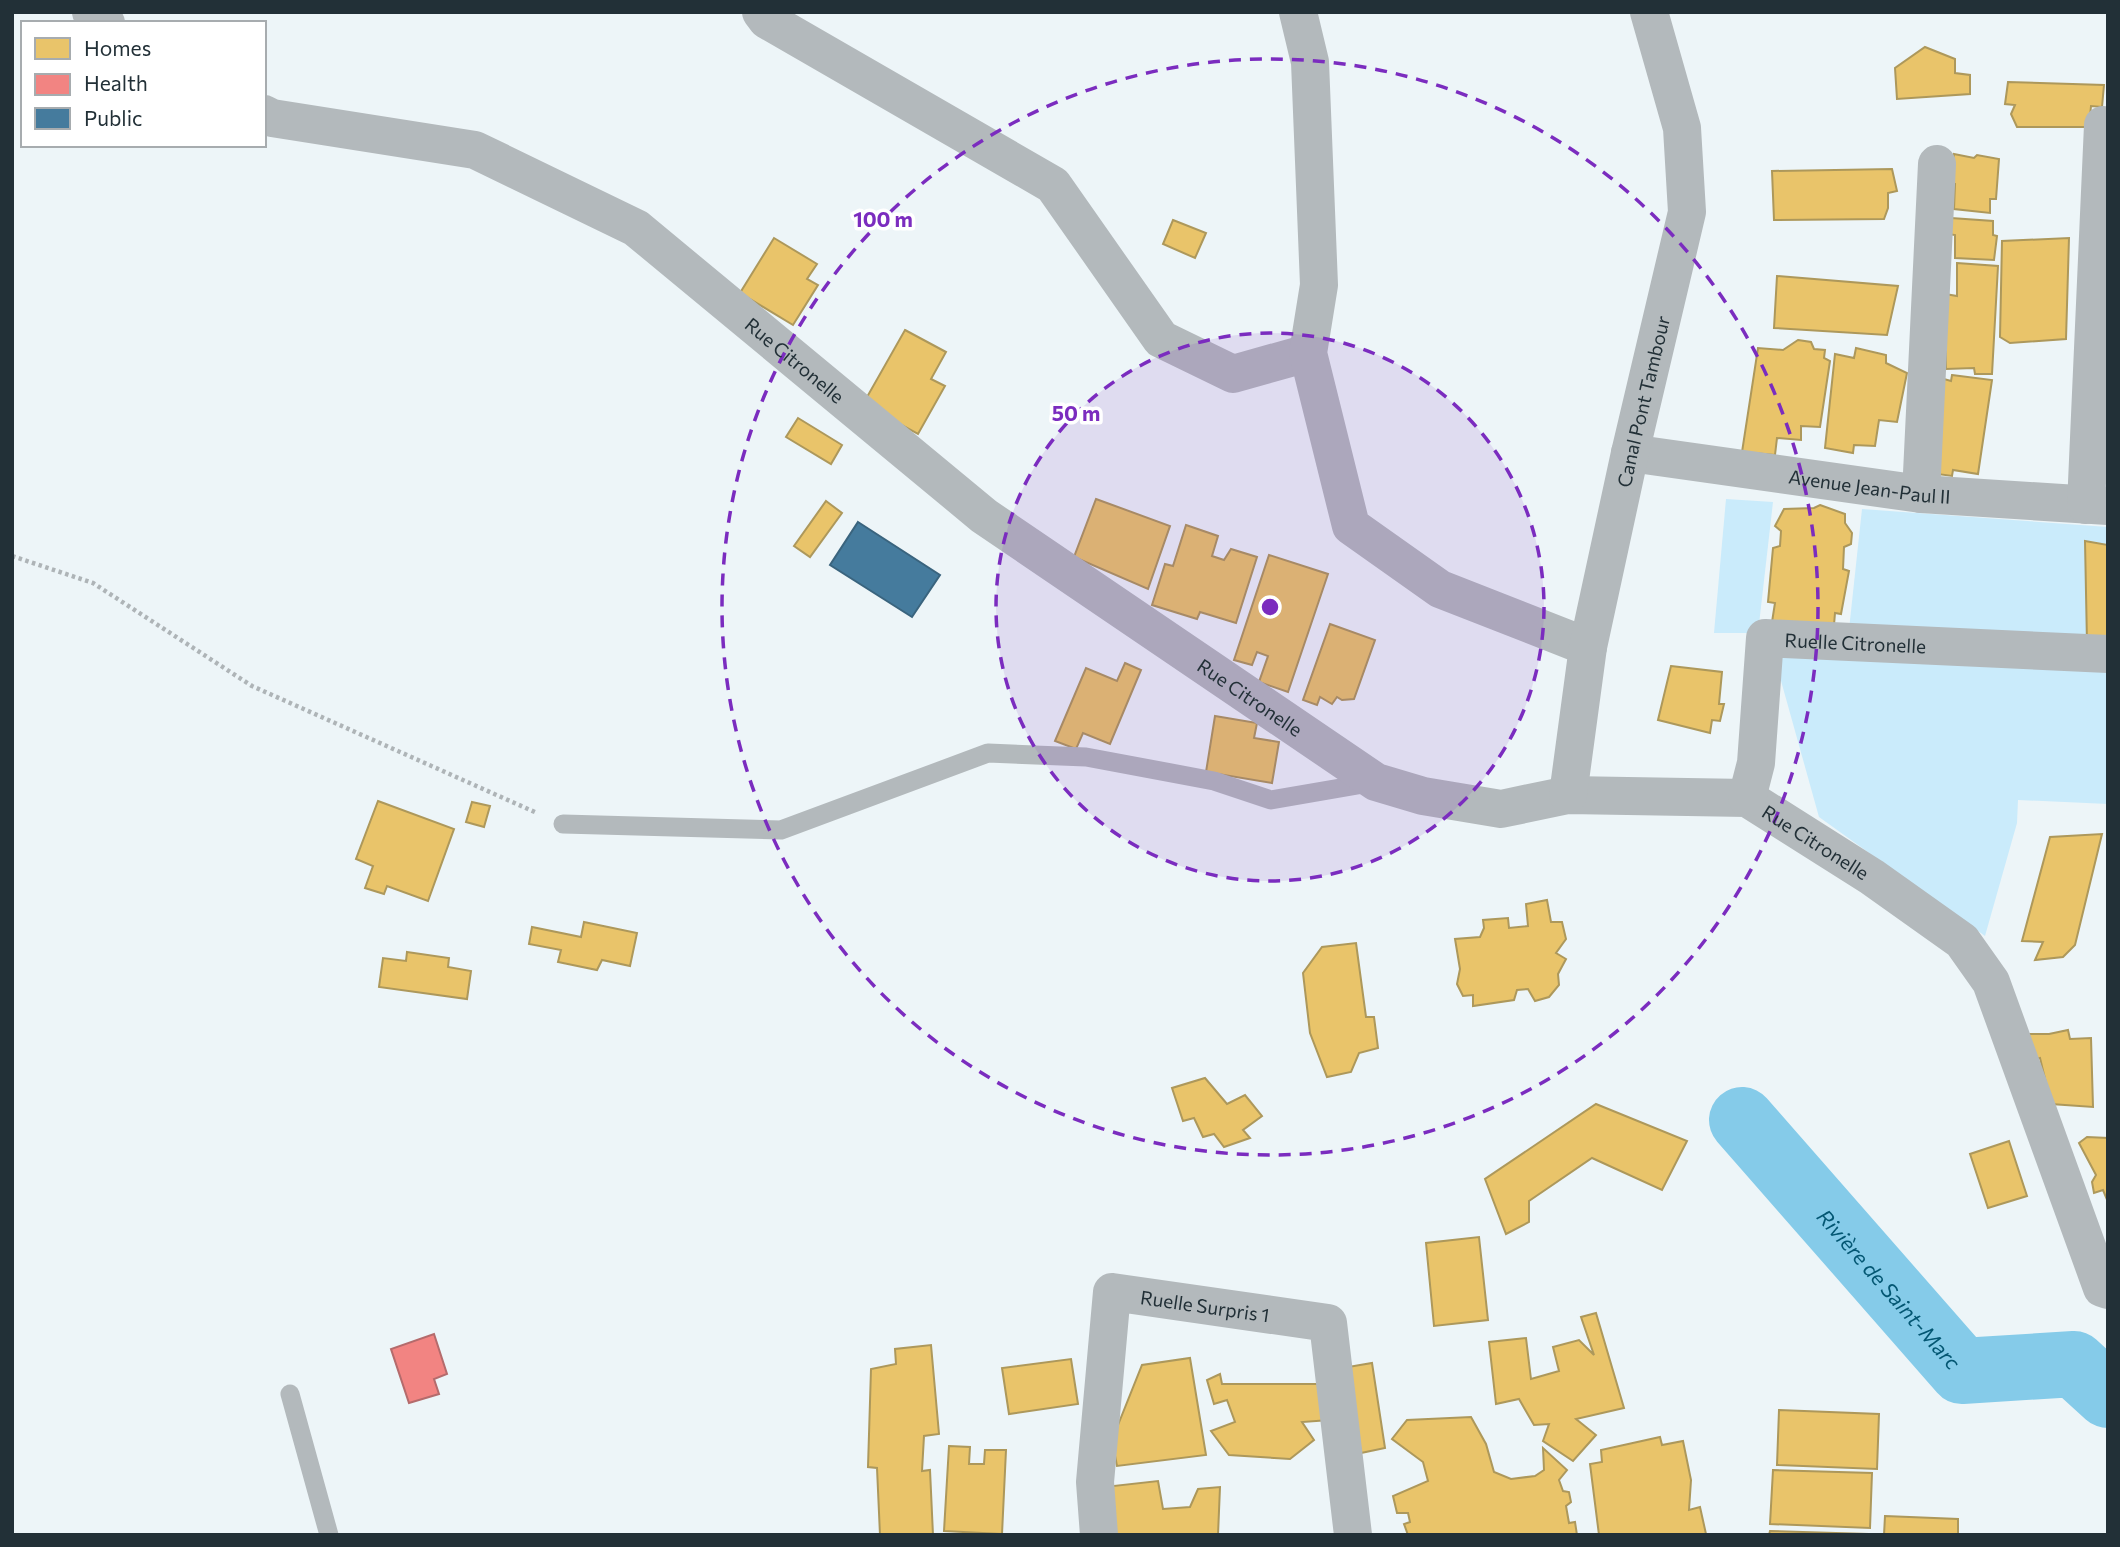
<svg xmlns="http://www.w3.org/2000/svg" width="2120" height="1547" viewBox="0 0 2120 1547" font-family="Commissioner,sans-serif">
<rect width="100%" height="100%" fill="#edf5f8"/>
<g fill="#caebfb">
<path d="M 1726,499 L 1773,502 L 1758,633 L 1714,633 Z"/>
<path d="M 1862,509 L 2108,527 L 2108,661 L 1847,648 Z"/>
<path d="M 1771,645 L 2108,667 L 2108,804 L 2018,800 L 2017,823 L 1985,936 L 1819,817 Z"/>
</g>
<g fill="#e9c46a" stroke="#ad985b" stroke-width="2">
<path d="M 1925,47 L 1955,59 L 1955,73 L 1970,75 L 1970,94 L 1897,99 L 1895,68 Z"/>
<path d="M 2008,82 L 2104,85 L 2102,107 L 2091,106 L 2089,127 L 2017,127 L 2011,114 L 2015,105 L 2005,104 Z"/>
<path d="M 1954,154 L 1974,158 L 1977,155 L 1999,159 L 1996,199 L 1990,199 L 1990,213 L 1954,209 L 1955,184 L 1949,184 Z"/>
<path d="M 1892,169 L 1897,191 L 1888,193 L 1888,208 L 1884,219 L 1774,220 L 1772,171 Z"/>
<path d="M 1951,218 L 1993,221 L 1993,235 L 1997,236 L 1994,260 L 1955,258 L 1955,235 L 1948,234 Z"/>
<path d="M 1173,220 L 1206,233 L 1195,258 L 1163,244 Z"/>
<path d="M 774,238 L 817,264 L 807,279 L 818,285 L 793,325 L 740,293 Z"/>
<path d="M 2069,238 L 2066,339 L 2010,343 L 2000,337 L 2002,241 Z"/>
<path d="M 1957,263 L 1998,266 L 1992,374 L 1975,374 L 1974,368 L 1946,369 L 1945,294 L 1957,296 Z"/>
<path d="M 1777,276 L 1898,286 L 1887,335 L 1774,328 Z"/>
<path d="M 905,330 L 946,352 L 931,379 L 945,386 L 918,434 L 863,404 Z"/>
<path d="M 1798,340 L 1811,342 L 1814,349 L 1825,350 L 1824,358 L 1830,361 L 1820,427 L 1801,426 L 1801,440 L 1777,438 L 1775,455 L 1742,452 L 1758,348 L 1783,350 Z"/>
<path d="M 1856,348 L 1886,355 L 1886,363 L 1907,373 L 1897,422 L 1879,420 L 1875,446 L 1854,445 L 1853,453 L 1825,448 L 1835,354 L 1854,358 Z"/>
<path d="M 1952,375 L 1992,380 L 1978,474 L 1953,470 L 1952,476 L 1930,473 L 1944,379 L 1951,381 Z"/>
<path d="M 798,418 L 842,445 L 831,464 L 786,437 Z"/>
<path d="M 1096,499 L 1170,526 L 1148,589 L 1074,557 Z"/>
<path d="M 826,501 L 842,513 L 810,557 L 794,546 Z"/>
<path d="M 1820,505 L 1845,514 L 1845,523 L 1852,533 L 1851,544 L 1844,547 L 1843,569 L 1849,571 L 1841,614 L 1835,613 L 1834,625 L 1772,622 L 1775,603 L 1768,602 L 1773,548 L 1780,546 L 1781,531 L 1775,526 L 1784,509 L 1814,508 Z"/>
<path d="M 1186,525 L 1218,536 L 1212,556 L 1224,560 L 1231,549 L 1257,557 L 1236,623 L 1200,612 L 1197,619 L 1152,605 L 1165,564 L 1173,566 Z"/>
<path d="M 2085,541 L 2108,545 L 2108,645 L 2087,643 Z"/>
<path d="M 1269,555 L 1328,574 L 1288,692 L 1259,682 L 1268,656 L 1257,652 L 1252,665 L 1234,660 Z"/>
<path d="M 1330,624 L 1375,640 L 1354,699 L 1342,700 L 1337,697 L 1332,704 L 1320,697 L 1317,705 L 1303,700 Z"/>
<path d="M 1125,663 L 1141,670 L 1110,744 L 1083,733 L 1076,749 L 1055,741 L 1086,668 L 1117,681 Z"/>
<path d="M 1671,666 L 1722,672 L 1719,704 L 1724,704 L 1720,721 L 1712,720 L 1710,733 L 1658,720 Z"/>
<path d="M 1215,716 L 1257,723 L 1254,738 L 1279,742 L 1272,783 L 1206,772 Z"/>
<path d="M 378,801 L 454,829 L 428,901 L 387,886 L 384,894 L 365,888 L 373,866 L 356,859 Z"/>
<path d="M 472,802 L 490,806 L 484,827 L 466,822 Z"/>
<path d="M 2102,834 L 2075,945 L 2063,957 L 2035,960 L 2043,942 L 2022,941 L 2050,837 Z"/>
<path d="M 1547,900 L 1551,922 L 1562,922 L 1566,939 L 1556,953 L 1566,959 L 1558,974 L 1559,985 L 1549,997 L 1535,1001 L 1528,989 L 1517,990 L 1514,1000 L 1473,1006 L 1473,995 L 1463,996 L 1457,984 L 1460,969 L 1455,939 L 1480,937 L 1484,928 L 1483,920 L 1508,918 L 1509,928 L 1528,926 L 1526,904 Z"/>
<path d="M 584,922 L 637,933 L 630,966 L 602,960 L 597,970 L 558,962 L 561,950 L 529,944 L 532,927 L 581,937 Z"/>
<path d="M 1356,943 L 1366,1017 L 1374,1017 L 1378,1048 L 1359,1053 L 1351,1072 L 1327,1077 L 1310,1033 L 1303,973 L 1322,947 Z"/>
<path d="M 407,952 L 449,958 L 448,967 L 471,971 L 467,999 L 379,987 L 383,958 L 406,961 Z"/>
<path d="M 2068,1030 L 2070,1039 L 2091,1038 L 2093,1107 L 2051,1104 L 2040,1058 L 2032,1060 L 2028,1034 L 2049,1034 Z"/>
<path d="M 1205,1078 L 1227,1104 L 1245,1095 L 1262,1116 L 1243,1130 L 1250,1138 L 1224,1147 L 1214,1134 L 1203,1137 L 1194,1118 L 1183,1121 L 1172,1088 Z"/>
<path d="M 1596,1104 L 1687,1141 L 1662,1190 L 1592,1158 L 1529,1201 L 1529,1222 L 1506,1234 L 1485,1179 Z"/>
<path d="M 2087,1137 L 2108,1138 L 2108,1202 L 2103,1190 L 2094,1193 L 2092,1182 L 2096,1175 L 2079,1143 Z"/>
<path d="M 2009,1141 L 2027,1196 L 1988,1208 L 1970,1154 Z"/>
<path d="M 1479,1237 L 1488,1320 L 1434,1326 L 1426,1243 Z"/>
<path d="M 1596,1313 L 1624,1408 L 1576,1419 L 1596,1435 L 1573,1461 L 1543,1441 L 1549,1424 L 1534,1425 L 1519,1399 L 1496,1404 L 1489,1342 L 1526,1338 L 1531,1379 L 1559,1371 L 1553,1347 L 1579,1340 L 1594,1355 L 1581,1317 Z"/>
<path d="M 931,1345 L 939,1434 L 924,1436 L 922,1471 L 930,1470 L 933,1535 L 880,1535 L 877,1468 L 868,1467 L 871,1369 L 896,1364 L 895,1349 Z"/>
<path d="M 1190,1358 L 1206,1455 L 1117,1466 L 1112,1440 L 1142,1365 Z"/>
<path d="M 1071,1359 L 1078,1404 L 1009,1414 L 1002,1368 Z"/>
<path d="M 1372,1363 L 1385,1448 L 1361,1453 L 1348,1367 Z"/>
<path d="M 1220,1374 L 1222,1384 L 1322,1384 L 1329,1420 L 1302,1422 L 1314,1440 L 1290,1459 L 1229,1455 L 1211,1431 L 1235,1422 L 1227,1400 L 1214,1404 L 1207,1380 Z"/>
<path d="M 1779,1410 L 1879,1414 L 1877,1469 L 1777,1465 Z"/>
<path d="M 1471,1417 L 1486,1444 L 1494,1472 L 1511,1479 L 1535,1476 L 1544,1470 L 1543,1448 L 1567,1470 L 1559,1480 L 1563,1491 L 1569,1492 L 1571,1502 L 1566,1506 L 1569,1523 L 1575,1522 L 1577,1535 L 1408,1535 L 1404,1524 L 1410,1522 L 1408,1513 L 1397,1513 L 1393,1496 L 1428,1481 L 1423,1462 L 1392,1439 L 1407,1420 Z"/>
<path d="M 1660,1437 L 1662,1445 L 1683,1441 L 1691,1480 L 1689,1510 L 1700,1507 L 1706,1534 L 1599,1535 L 1590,1464 L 1602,1462 L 1601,1450 Z"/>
<path d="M 949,1446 L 970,1447 L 969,1464 L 984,1464 L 985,1450 L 1006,1450 L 1002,1534 L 944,1531 Z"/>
<path d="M 1773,1470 L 1872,1473 L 1870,1528 L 1770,1524 Z"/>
<path d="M 1158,1481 L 1163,1509 L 1190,1507 L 1198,1489 L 1220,1487 L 1218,1535 L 1114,1535 L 1104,1487 Z"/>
<path d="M 1885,1516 L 1958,1519 L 1958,1535 L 1884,1535 Z"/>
<path d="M 1770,1531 L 1869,1534 L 1769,1535 Z"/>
</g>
<path fill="#f28482" stroke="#b46b6c" stroke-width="2" d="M 434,1334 L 447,1374 L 434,1379 L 439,1394 L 409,1403 L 391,1349 Z"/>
<path fill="#457b9d" stroke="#3a647e" stroke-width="2" d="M 858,522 L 940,575 L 912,617 L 830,565 Z"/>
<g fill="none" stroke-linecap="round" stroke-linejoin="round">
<path stroke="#85cbe9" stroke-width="66" id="s1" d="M 1742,1120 L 1962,1371 L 2074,1364 L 2108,1395"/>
<path stroke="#aeb4b7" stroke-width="4.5" stroke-dasharray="3.5 3.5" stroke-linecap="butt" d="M 12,556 L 93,583 L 252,686 L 537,813"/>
<g stroke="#b3b9bc" stroke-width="19">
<path d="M 563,824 L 781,830 L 988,753 L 1086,757 L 1214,781 L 1271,800 L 1375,782"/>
<path d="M 290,1394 L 329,1535"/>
</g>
<g stroke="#b3b9bc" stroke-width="38">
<path d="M 91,12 L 106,23"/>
<path d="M 761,12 L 767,20 L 1053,185 L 1161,339 L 1233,374 L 1308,353"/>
<path d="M 1298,12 L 1310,62 L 1319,285 L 1308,353 L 1351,526 L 1440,589 L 1588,647"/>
<path id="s2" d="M 264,114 L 272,118 L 475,150 L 636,228 L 984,516 L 1376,782 L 1423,796 L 1501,809 L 1568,795 L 1747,798 L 1872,877 L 1962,941 L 1991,982 L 2102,1288 L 2108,1290"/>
<path id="s3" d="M 1630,453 L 1921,494 L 2108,506"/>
<path d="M 1921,494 L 1937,164"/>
<path d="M 2086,505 L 2103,125"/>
<path id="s4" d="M 1568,795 L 1588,647 L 1630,453 L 1687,212 L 1682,128 L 1649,12"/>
<path id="s5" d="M 1747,798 L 1756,763 L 1765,638 L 2108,654"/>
<path id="s6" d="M 1099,1535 L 1095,1482 L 1112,1292 L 1328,1323 L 1353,1535"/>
</g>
</g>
<circle cx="1270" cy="607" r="274" fill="#7b2cbf" fill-opacity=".12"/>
<g fill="none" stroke="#7b2cbf" stroke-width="3.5" stroke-dasharray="12 9">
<circle cx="1270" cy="607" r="274"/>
<circle cx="1270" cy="607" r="548"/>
</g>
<g text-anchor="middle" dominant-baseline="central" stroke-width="7" stroke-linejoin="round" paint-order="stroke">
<g font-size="19" fill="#223037" stroke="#fff">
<text stroke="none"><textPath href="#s2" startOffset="600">Rue Citronelle</textPath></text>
<text stroke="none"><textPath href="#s4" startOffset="401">Canal Pont Tambour</textPath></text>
<text stroke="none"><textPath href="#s3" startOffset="242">Avenue Jean-Paul II</textPath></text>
<text stroke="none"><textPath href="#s5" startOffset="252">Ruelle Citronelle</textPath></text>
<text stroke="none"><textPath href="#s2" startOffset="1167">Rue Citronelle</textPath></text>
<text stroke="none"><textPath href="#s2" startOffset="1776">Rue Citronelle</textPath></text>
<text stroke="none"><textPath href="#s6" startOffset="338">Ruelle Surpris 1</textPath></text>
</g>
<g font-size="21" font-style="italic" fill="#045773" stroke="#fff">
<text stroke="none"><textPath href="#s1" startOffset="224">Rivière de Saint-Marc</textPath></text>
</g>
</g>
<circle cx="1270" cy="607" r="10" fill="#7b2cbf" stroke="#fff" stroke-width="3.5"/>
<g font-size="21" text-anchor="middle" font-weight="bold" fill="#7b2cbf" stroke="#fff" stroke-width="7" stroke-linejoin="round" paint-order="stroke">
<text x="883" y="227">100 m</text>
<text x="1076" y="421">50 m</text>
</g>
<rect width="2120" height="1547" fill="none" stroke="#223037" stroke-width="28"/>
<rect x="21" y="21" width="245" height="126" fill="#ffffff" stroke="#a7acaf" stroke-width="2"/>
<rect x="35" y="38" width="35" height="21" fill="#e9c46a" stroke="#a7acaf" stroke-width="2"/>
<text x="84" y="56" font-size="21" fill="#223037">Homes</text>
<rect x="35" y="74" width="35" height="21" fill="#f28482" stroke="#a7acaf" stroke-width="2"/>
<text x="84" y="91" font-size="21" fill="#223037">Health</text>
<rect x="35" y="108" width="35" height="21" fill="#457b9d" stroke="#a7acaf" stroke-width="2"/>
<text x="84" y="126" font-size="21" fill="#223037">Public</text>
</svg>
